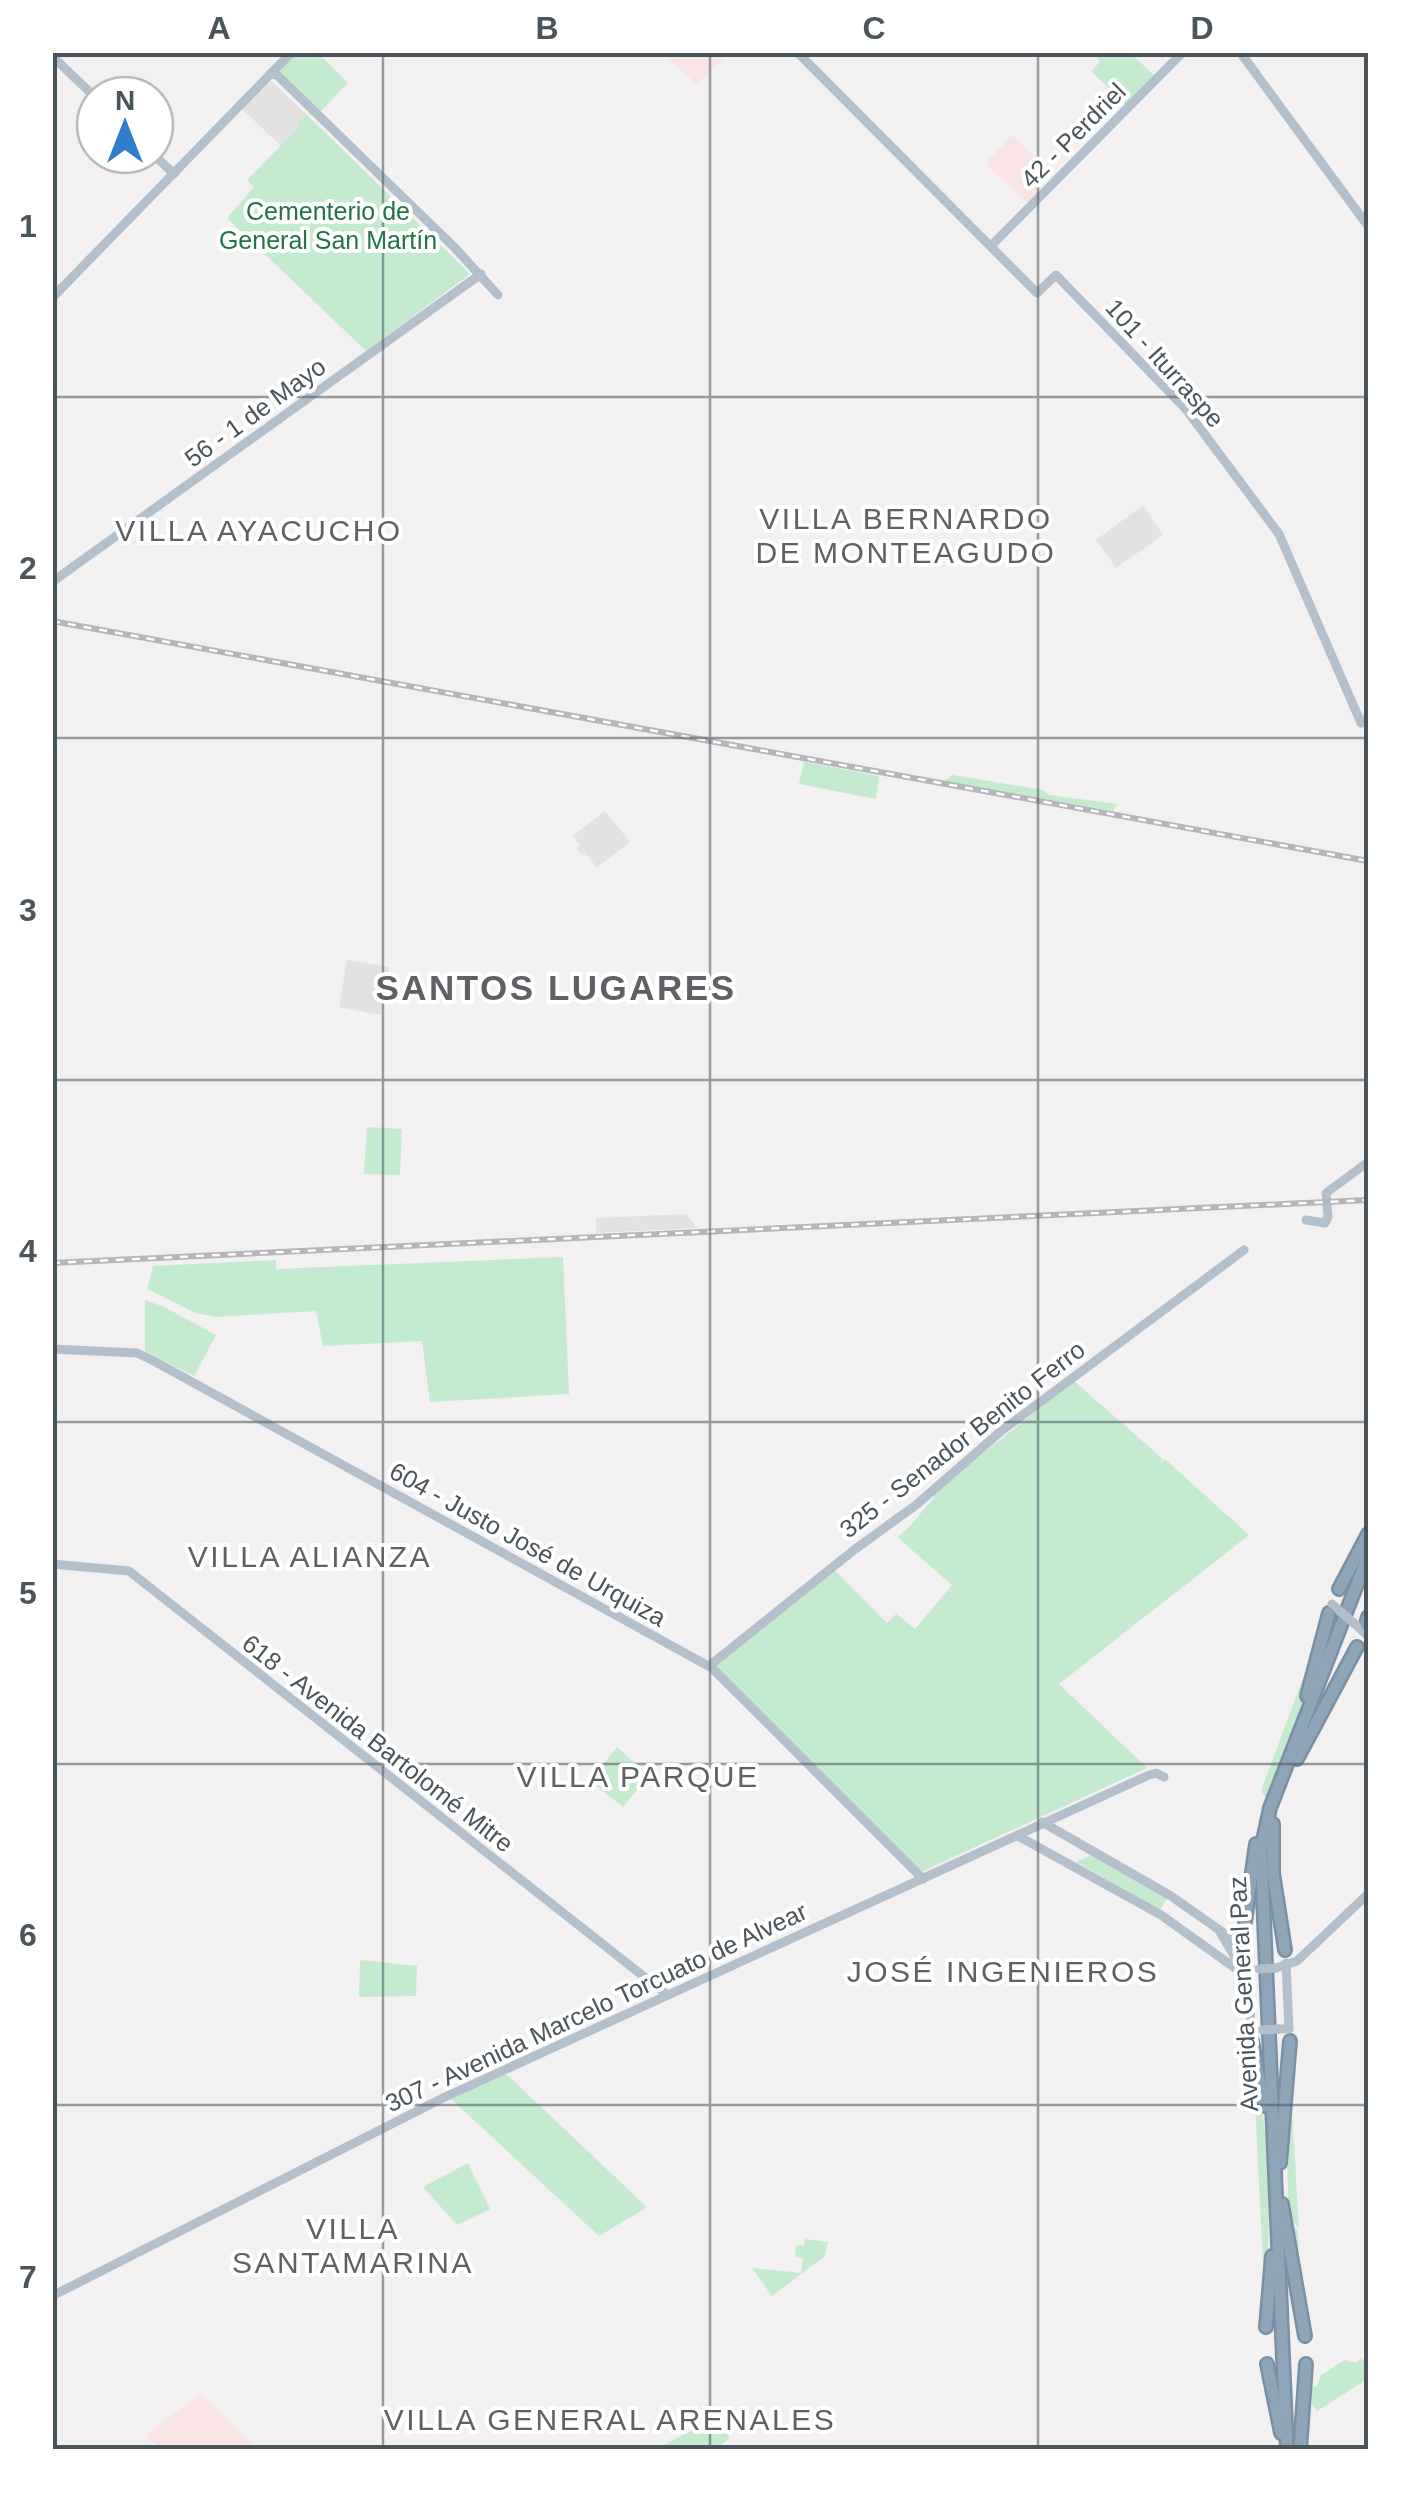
<svg xmlns="http://www.w3.org/2000/svg" width="1421" height="2502" viewBox="0 0 1421 2502" font-family="Arial,sans-serif">
<rect width="100%" height="100%" fill="#f2f0f0"/>
<g fill="#e3e1e1">
<path d="M 271,81 L 306,114 L 297,124 L 300,127 L 281,146 L 242,109 Z"/>
<path d="M 1143,505 L 1163,535 L 1116,568 L 1096,540 Z"/>
<path d="M 605,811 L 630,842 L 597,868 L 585,852 L 582,855 L 577,849 L 580,845 L 573,836 Z"/>
<path d="M 347,960 L 389,967 L 381,1015 L 339,1007 Z"/>
<path d="M 686,1214 L 697,1228 L 596,1233 L 596,1218 Z"/>
</g>
<g fill="#f8e4e4">
<path d="M 664,53 L 722,53 L 725,57 L 697,85 Z"/>
<path d="M 1013,135 L 1047,168 L 1038,188 L 1040,190 L 1027,203 L 985,163 Z"/>
<path d="M 200,2394 L 202,2395 L 257,2449 L 156,2449 L 158,2446 L 145,2435 Z"/>
</g>
<g fill="#c4ead0">
<path d="M 296,53 L 318,53 L 348,83 L 320,112 L 278,71 Z"/>
<path d="M 1093,53 L 1130,53 L 1155,76 L 1126,105 L 1091,71 L 1100,62 Z"/>
<path d="M 306,114 L 470,274 L 366,351 L 227,218 L 254,187 L 247,180 L 299,127 L 297,124 Z"/>
<path d="M 804,762 L 879,776 L 876,799 L 799,784 Z"/>
<path d="M 952,775 L 1043,790 L 1049,795 L 1117,804 L 1113,811 L 944,781 Z"/>
<path d="M 367,1127 L 402,1129 L 400,1175 L 364,1174 Z"/>
<path d="M 563,1257 L 569,1394 L 430,1402 L 422,1341 L 323,1346 L 316,1311 L 216,1317 L 195,1313 L 147,1289 L 153,1266 L 276,1260 L 276,1269 Z"/>
<path d="M 145,1300 L 164,1307 L 216,1335 L 194,1376 L 145,1351 Z"/>
<path d="M 1074,1381 L 1163,1459 L 1159,1464 L 1165,1459 L 1249,1535 L 1059,1684 L 1147,1768 L 921,1872 L 715,1666 L 834,1570 L 887,1623 L 896,1614 L 915,1629 L 952,1585 L 897,1537 C 912,1527 921,1511 934,1498 L 932,1494 Z"/>
<path d="M 1319,1635 L 1311,1677 L 1268,1798 L 1265,1797 L 1261,1791 Z"/>
<path d="M 617,1747 L 649,1775 L 623,1807 L 590,1781 Z"/>
<path d="M 1091,1855 L 1167,1898 L 1160,1910 L 1076,1862 Z"/>
<path d="M 360,1960 L 417,1966 L 416,1996 L 359,1997 Z"/>
<path d="M 1289,2060 L 1299,2229 L 1291,2219 L 1291,2210 L 1289,2220 L 1298,2231 L 1300,2301 C 1290,2275 1288,2238 1288,2209 C 1288,2159 1285,2111 1289,2060 Z"/>
<path d="M 1253,2062 C 1272,2142 1271,2223 1265,2305 Z"/>
<path d="M 505,2073 L 647,2207 L 599,2236 L 451,2099 Z"/>
<path d="M 468,2163 L 490,2209 L 457,2225 L 423,2187 Z"/>
<path d="M 805,2239 L 828,2242 L 825,2256 L 772,2296 L 752,2268 L 801,2273 L 803,2258 L 795,2256 L 796,2245 L 804,2245 Z"/>
<path d="M 1361,2358 L 1368,2365 L 1364,2376 L 1366,2380 L 1317,2411 L 1312,2404 L 1311,2387 L 1317,2386 L 1321,2375 L 1345,2360 L 1357,2363 Z"/>
<path d="M 716,2418 L 730,2438 L 715,2449 L 658,2448 Z"/>
</g>
<g fill="none" stroke-linecap="round" stroke-linejoin="round">
<defs>
<g id="highway">
<path d="M 1339,1589 L 1368,1534"/>
<path d="M 1366,1624 L 1368,1617"/>
<path d="M 1307,1696 L 1329,1613"/>
<path d="M 1297,1759 L 1357,1647"/>
<path d="M 1273,1824 L 1273,1873 L 1285,1950"/>
<path d="M 1245,1922 L 1256,1844"/>
<path d="M 1252,2041 L 1264,2106"/>
<path d="M 1280,2163 L 1290,2041"/>
<path d="M 1282,2204 L 1305,2336"/>
<path d="M 1266,2327 L 1272,2256"/>
<path d="M 1267,2364 L 1281,2433"/>
<path d="M 1287,2450 L 1261,1850 L 1270,1808 L 1368,1556"/>
<path d="M 1300,2450 L 1306,2364"/>
</g>
</defs>
<use href="#highway" stroke="#7990a4" stroke-width="16"/>
<g stroke="#b3c0cb" stroke-width="9">
<path d="M 797,52 L 1037,293 L 1056,275 L 1185,408 L 1279,534 L 1361,723 L 1368,718"/>
<path d="M 1240,52 L 1368,226"/>
<path d="M 52,56 L 95,97"/>
<path d="M 270,74 L 277,75 L 455,248 L 498,295"/>
<path d="M 154,155 L 174,174"/>
<path d="M 991,246 L 1183,52"/>
<path d="M 52,298 L 292,52"/>
<path d="M 52,582 L 481,274"/>
<path d="M 1306,1220 L 1325,1223 L 1328,1217 L 1326,1193 L 1368,1162"/>
<path d="M 52,1349 L 137,1353 L 152,1360 L 712,1668 L 923,1879"/>
<path d="M 52,1564 L 129,1571 L 666,1994"/>
<path d="M 1332,1604 L 1341,1612"/>
<path d="M 1355,1624 L 1368,1636"/>
<path d="M 709,1666 L 854,1550 L 916,1505 L 1000,1432 L 1244,1250"/>
<path d="M 1042,1822 L 1171,1896 L 1235,1941"/>
<path d="M 1018,1836 L 1161,1915 L 1249,1978"/>
<path d="M 1245,1922 L 1252,2041"/>
<path d="M 1220,1932 L 1236,1959 L 1251,1968"/>
<path d="M 1276,1968 L 1297,1961 L 1368,1894"/>
<path d="M 1279,2029 L 1289,2029 L 1286,1963"/>
<path d="M 52,2296 L 443,2098 L 1149,1775 L 1156,1773 L 1164,1777"/>
</g>
<use href="#highway" stroke="#8ea5b8" stroke-width="11"/>
<defs>
<g id="rail">
<path d="M 52,621 L 1368,861"/>
<path d="M 52,1263 L 1368,1200"/>
</g>
</defs>
<use href="#rail" stroke="#b3b5b9" stroke-width="6"/>
<use href="#rail" stroke="#fff" stroke-width="2.5" stroke-dasharray="8" stroke-linecap="butt"/>
<g stroke="#b3c0cb" stroke-width="9">
<path d="M 1341,1612 L 1355,1624"/>
<path d="M 1259,1969 L 1276,1968"/>
<path d="M 1262,2030 L 1279,2029"/>
</g>
</g>
<path fill="none" stroke="#4a545b" stroke-width="2.5" stroke-opacity="0.55" d="M 383,52 L 383,2450M 710,52 L 710,2450M 1038,52 L 1038,2450M 52,397 L 1368,397M 52,738 L 1368,738M 52,1080 L 1368,1080M 52,1422 L 1368,1422M 52,1764 L 1368,1764M 52,2105 L 1368,2105"/>
<g text-anchor="middle" dominant-baseline="central" stroke-width="8" stroke-linejoin="round" paint-order="stroke">
<g font-size="25" fill="#4a545b" stroke="#fff">
<text transform="translate(1073 135) rotate(-45)">42 - Perdriel</text>
<text transform="translate(1165 363) rotate(48)">101 - Iturraspe</text>
<text transform="translate(255 412) rotate(-36)">56 - 1 de Mayo</text>
<text transform="translate(962 1439) rotate(-38)">325 - Senador Benito Ferro</text>
<text transform="translate(528 1544) rotate(29)">604 - Justo José de Urquiza</text>
<text transform="translate(378 1743) rotate(38)">618 - Avenida Bartolomé Mitre</text>
<text transform="translate(1243 1994) rotate(-93)">Avenida General Paz</text>
<text transform="translate(596 2007) rotate(-25)">307 - Avenida Marcelo Torcuato de Alvear</text>
</g>
<g font-size="25" fill="#237346" stroke="#fff">
<text x="328" y="211">Cementerio de<tspan x="328" dy="29">General San Martín</tspan></text>
</g>
<g font-size="30" letter-spacing="2.5" fill="#5d6064" stroke="#fff">
<text x="906" y="518">VILLA BERNARDO<tspan x="906" dy="34">DE MONTEAGUDO</tspan></text>
<text x="259" y="530">VILLA AYACUCHO</text>
<text x="310" y="1556">VILLA ALIANZA</text>
<text x="638" y="1776">VILLA PARQUE</text>
<text x="1003" y="1971">JOSÉ INGENIEROS</text>
<text x="353" y="2228">VILLA<tspan x="353" dy="34">SANTAMARINA</tspan></text>
<text x="610" y="2419">VILLA GENERAL ARENALES</text>
</g>
<g font-size="35" font-weight="bold" letter-spacing="2.5" fill="#5d6064" stroke="#fff">
<text x="556" y="987">SANTOS LUGARES</text>
</g>
</g>
<rect width="1421" height="2502" fill="none" stroke="#ffffff" stroke-width="110"/>
<g transform="translate(125 125)"><circle r="48" fill="#ffffff" stroke="#b7bbbd" stroke-width="2.5"/>
<path d="M0-8L18 38L0 25L-18 38Z" fill="#307ecb"/>
<text y="-15" font-size="28" font-weight="bold" text-anchor="middle" fill="#4a545b">N</text>
</g>
<rect x="55" y="55" width="1311" height="2392" fill="none" stroke="#4a545b" stroke-width="4"/>
<g font-size="32" text-anchor="middle" font-weight="bold" fill="#4a545b">
<text x="219" y="39">A</text>
<text x="547" y="39">B</text>
<text x="874" y="39">C</text>
<text x="1202" y="39">D</text>
<text x="28" y="237">1</text>
<text x="28" y="579">2</text>
<text x="28" y="921">3</text>
<text x="28" y="1262">4</text>
<text x="28" y="1604">5</text>
<text x="28" y="1946">6</text>
<text x="28" y="2288">7</text>
</g>
</svg>
